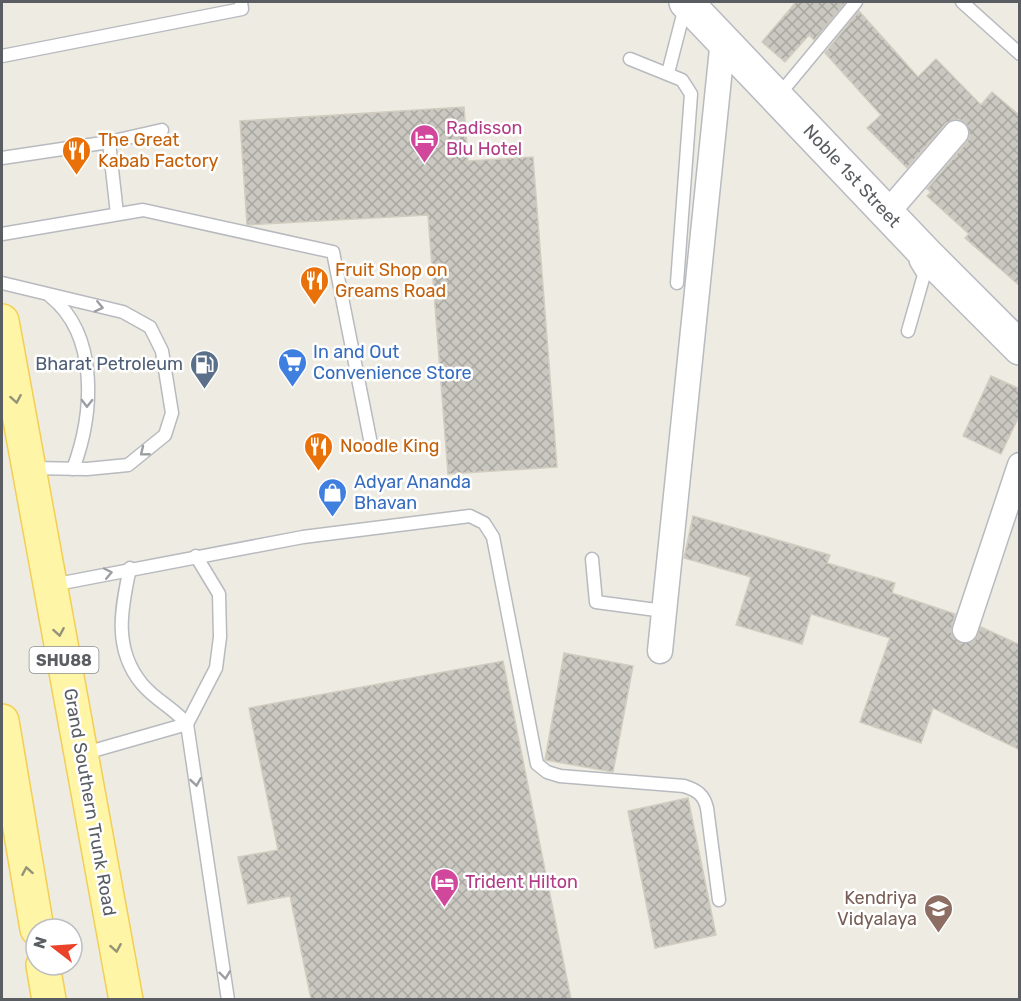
<svg xmlns="http://www.w3.org/2000/svg" width="1021" height="1001" viewBox="0 0 1021 1001" font-family="Rubik,sans-serif">
<defs>
<pattern id="building-cross-hatch" width="8" height="8" patternUnits="userSpaceOnUse" patternTransform="scale(1.5)"><rect width="8" height="8" fill="#cac8c1"/><path d="M0 0l8 8M0 8l8-8" fill="none" stroke="#a7a6a0"/></pattern>
</defs>
<rect width="100%" height="100%" fill="#eeece2"/>
<g fill="url(#building-cross-hatch)" stroke="#d2cdc0" stroke-width="1.5">
<path d="M 796,2 L 846,2 L 814,40 L 809,35 L 785,62 L 762,42 Z"/>
<path d="M 859,11 L 918,77 L 936,59 L 981,105 L 992,92 L 1020,116 L 1020,286 L 965,238 L 969,234 L 927,196 L 931,192 L 927,189 L 967,142 L 970,135 L 966,123 L 958,119 L 946,123 L 907,168 L 867,128 L 881,115 L 825,53 Z"/>
<path d="M 464,107 L 468,161 L 533,157 L 557,467 L 448,474 L 428,215 L 247,225 L 240,121 Z"/>
<path d="M 991,376 L 1020,389 L 1020,414 L 1001,454 L 963,436 Z"/>
<path d="M 693,516 L 830,555 L 827,563 L 895,583 L 892,593 L 955,614 L 951,632 L 960,643 L 974,641 L 981,627 L 1020,645 L 1020,750 L 933,708 L 921,743 L 860,722 L 890,638 L 811,614 L 802,644 L 736,625 L 751,577 L 684,558 Z"/>
<path d="M 564,653 L 633,666 L 613,772 L 545,760 Z"/>
<path d="M 503,661 L 571,999 L 311,999 L 290,896 L 248,904 L 238,857 L 278,850 L 249,708 Z"/>
<path d="M 688,798 L 716,935 L 655,948 L 628,811 Z"/>
</g>
<g fill="none" stroke-linecap="round" stroke-linejoin="round">
<defs>
<g id="lane">
<path d="M 962,2 L 1020,54"/>
<path d="M 2,56 L 242,9 L 241,2"/>
<path d="M 630,59 L 682,80 L 691,94 L 677,283"/>
<path d="M 668,73 L 685,7"/>
<path d="M 778,96 L 856,2"/>
<path d="M 109,142 L 162,130"/>
<path d="M 2,158 L 109,142 L 117,214"/>
<path d="M 2,234 L 143,210 L 333,252 L 371,444"/>
<path d="M 2,283 L 123,312 L 150,327 L 162,351 L 172,413 L 165,435 L 128,465 L 87,469 L 31,468"/>
<path d="M 50,296 C 100,336 93,416 73,469"/>
<path d="M 908,331 L 924,275 L 916,262"/>
<path d="M 592,559 L 596,602 L 664,611"/>
<path d="M 130,568 C 121,609 113,649 142,684 C 155,700 174,708 187,724 L 228,1000"/>
<path d="M 52,585 L 303,537 L 470,516 L 484,523 L 493,537 L 537,764 L 547,772 L 560,776 L 684,786 C 697,790 704,795 707,808 L 719,900"/>
<path d="M 82,754 L 187,724 L 216,668 L 220,637 L 219,594 L 196,556"/>
</g>
<g id="street">
<path d="M 887,213 L 956,133"/>
<path d="M 965,630 L 1020,465"/>
<path d="M 660,651 L 723,39"/>
</g>
<path id="secondary" d="M 686,2 L 924,252 L 1020,348"/>
<g id="primary">
<path d="M 2,321 L 126,1000"/>
<path d="M 2,721 L 37,929"/>
<path d="M 43,965 L 49,1000"/>
</g>
</defs>
<use href="#lane" stroke="#b7babf" stroke-width="15"/>
<use href="#street" stroke="#b7babf" stroke-width="27"/>
<use href="#secondary" stroke="#b8bbc1" stroke-width="36"/>
<use href="#primary" stroke="#f3ce55" stroke-width="36"/>
<use href="#lane" stroke="#fff" stroke-width="12"/>
<use href="#street" stroke="#fff" stroke-width="24"/>
<use href="#secondary" stroke="#fff" stroke-width="33"/>
<use href="#primary" stroke="#fff5a6" stroke-width="33"/>
</g>
<defs><path id="oneway-chevron" d="M-2-3.5L2.5 0L-2 3.5" fill="none" stroke-width="1.6" stroke-linecap="round" stroke-linejoin="round" transform="scale(1.5)"/></defs>
<g stroke="#9c9ea1">
<use href="#oneway-chevron" transform="translate(99 307) rotate(13)"/>
<use href="#oneway-chevron" transform="translate(87 403) rotate(91)"/>
<use href="#oneway-chevron" transform="translate(144 452) rotate(141)"/>
<use href="#oneway-chevron" transform="translate(108 573) rotate(-12)"/>
<use href="#oneway-chevron" transform="translate(196 782) rotate(81)"/>
<use href="#oneway-chevron" transform="translate(225 975) rotate(83)"/>
</g>
<g stroke="#94937a">
<use href="#oneway-chevron" transform="translate(16 399) rotate(80)"/>
<use href="#oneway-chevron" transform="translate(59 632) rotate(80)"/>
<use href="#oneway-chevron" transform="translate(27 871) rotate(-100)"/>
<use href="#oneway-chevron" transform="translate(116 948) rotate(80)"/>
</g>
<defs>
<symbol id="hotel-pin" viewBox="-11 -11 22 30"><path d="M0 17L-7.5 6A9.5 9.5 0 1 1 7.5 6Z" fill="#d1479c" stroke="#fff"/><path d="M-6-4.5h1.5V1H6V5H4.5V3h-9V5H-6ZM-4 0a1.8 1.8 0 1 1 3.6 0ZM.5 0V-2.5h3Q6-2.5 6 0Z" fill="#fff"/></symbol>
<symbol id="restaurant-pin" viewBox="-11 -11 22 30"><path d="M0 17L-7.5 6A9.5 9.5 0 1 1 7.5 6Z" fill="#e8710a" stroke="#fff"/><path d="M-5-6h1v4h1v-4h1v4h1v-4h1v5L-1.5 .5V6h-2V.5L-5-1ZM5-6V6H3V1.5H1.5Q1.5-4 5-6Z" fill="#fff"/></symbol>
<symbol id="supermarket-pin" viewBox="-11 -11 22 30"><path d="M0 17L-7.5 6A9.5 9.5 0 1 1 7.5 6Z" fill="#3f7fe0" stroke="#fff"/><path d="M-6-5.5h2.5l.6 2H6L4.5 2H-2.5L-4.4-4H-6ZM-1.5 3.2a1.3 1.3 0 1 0 .1 0ZM3 3.2a1.3 1.3 0 1 0 .1 0Z" fill="#fff"/></symbol>
<symbol id="fuel-pin" viewBox="-11 -11 22 30"><path d="M0 17L-7.5 6A9.5 9.5 0 1 1 7.5 6Z" fill="#5c6f8a" stroke="#fff"/><path d="M-5.5-6h7V0h2V4h1.3V-2.5L3-4.5l.8-.8L6-3V5H2.5V1h-1V6h-7ZM-4.2-4.7v3.2H.2V-4.7Z" fill="#fff"/></symbol>
<symbol id="shop-pin" viewBox="-11 -11 22 30"><path d="M0 17L-7.5 6A9.5 9.5 0 1 1 7.5 6Z" fill="#3f7fe0" stroke="#fff"/><path d="M-5-2.5h2.3a2.7 3.5 0 0 1 5.4 0H5L5.5 6h-11ZM-1.5-2.5h3a1.5 2.3 0 0 0-3 0Z" fill="#fff"/></symbol>
<symbol id="school-pin" viewBox="-11 -11 22 30"><path d="M0 17L-7.5 6A9.5 9.5 0 1 1 7.5 6Z" fill="#8d6e63" stroke="#fff"/><path d="M0-5L7-2L0 1L-7-2ZM-4 1L0 2.5L4 1V4Q0 6-4 4Z" fill="#fff"/></symbol>
</defs>
<g fill-rule="evenodd">
<use href="#hotel-pin" x="408" y="122" width="33" height="45"/>
<use href="#restaurant-pin" x="60" y="134" width="33" height="45"/>
<use href="#restaurant-pin" x="298" y="264" width="33" height="45"/>
<use href="#supermarket-pin" x="276" y="346" width="33" height="45"/>
<use href="#fuel-pin" x="188" y="348" width="33" height="45"/>
<use href="#restaurant-pin" x="302" y="430" width="33" height="45"/>
<use href="#shop-pin" x="316" y="476" width="33" height="45"/>
<use href="#hotel-pin" x="428" y="866" width="33" height="45"/>
<use href="#school-pin" x="922" y="892" width="33" height="45"/>
</g>
<g text-anchor="middle" dominant-baseline="central" stroke-width="5" stroke-linejoin="round" paint-order="stroke">
<rect fill="#fff" stroke="#8c8e92" stroke-width="1.5" x="29.5" y="647" width="69" height="26" rx="4.5"/>
<g font-size="16" font-weight="bold" fill="#5a5e63">
<text x="64" y="660">SHU88</text>
</g>
<g font-size="18" fill="#b23c85" stroke="#fff" text-anchor="start">
<text x="446" y="128">Radisson<tspan x="446" dy="21">Blu Hotel</tspan></text>
<text x="465" y="882">Trident Hilton</text>
</g>
<g font-size="18" fill="#c56008" stroke="#fff" text-anchor="start">
<text x="98" y="140">The Great<tspan x="98" dy="21">Kabab Factory</tspan></text>
<text x="335" y="270">Fruit Shop on<tspan x="335" dy="21">Greams Road</tspan></text>
<text x="340" y="446">Noodle King</text>
</g>
<g font-size="18" fill="#5a5e63" stroke="#fff">
<text transform="translate(852 176) rotate(47)">Noble 1st Street</text>
<text transform="translate(90 802) rotate(80)">Grand Southern Trunk Road</text>
</g>
<g font-size="18" fill="#366cbe" stroke="#fff" text-anchor="start">
<text x="313" y="352">In and Out<tspan x="313" dy="21">Convenience Store</tspan></text>
<text x="354" y="482">Adyar Ananda<tspan x="354" dy="21">Bhavan</tspan></text>
</g>
<g font-size="18" fill="#4e5e75" stroke="#fff" text-anchor="end">
<text x="183" y="364">Bharat Petroleum</text>
</g>
<g font-size="18" fill="#785e54" stroke="#fff" text-anchor="end">
<text x="917" y="898">Kendriya<tspan x="917" dy="21">Vidyalaya</tspan></text>
</g>
</g>
<rect width="1021" height="1001" fill="none" stroke="#5a5e63" stroke-width="6"/>
<g transform="translate(54 947) rotate(287)"><circle r="28" fill="#ffffff" stroke="#bdbfc1" stroke-width="1.5"/>
<path d="M0-4.5L10 22L0 15L-10 22Z" fill="#eb422a"/>
<text y="-9" font-size="16" font-weight="bold" text-anchor="middle" fill="#5a5e63">N</text>
</g>
</svg>
